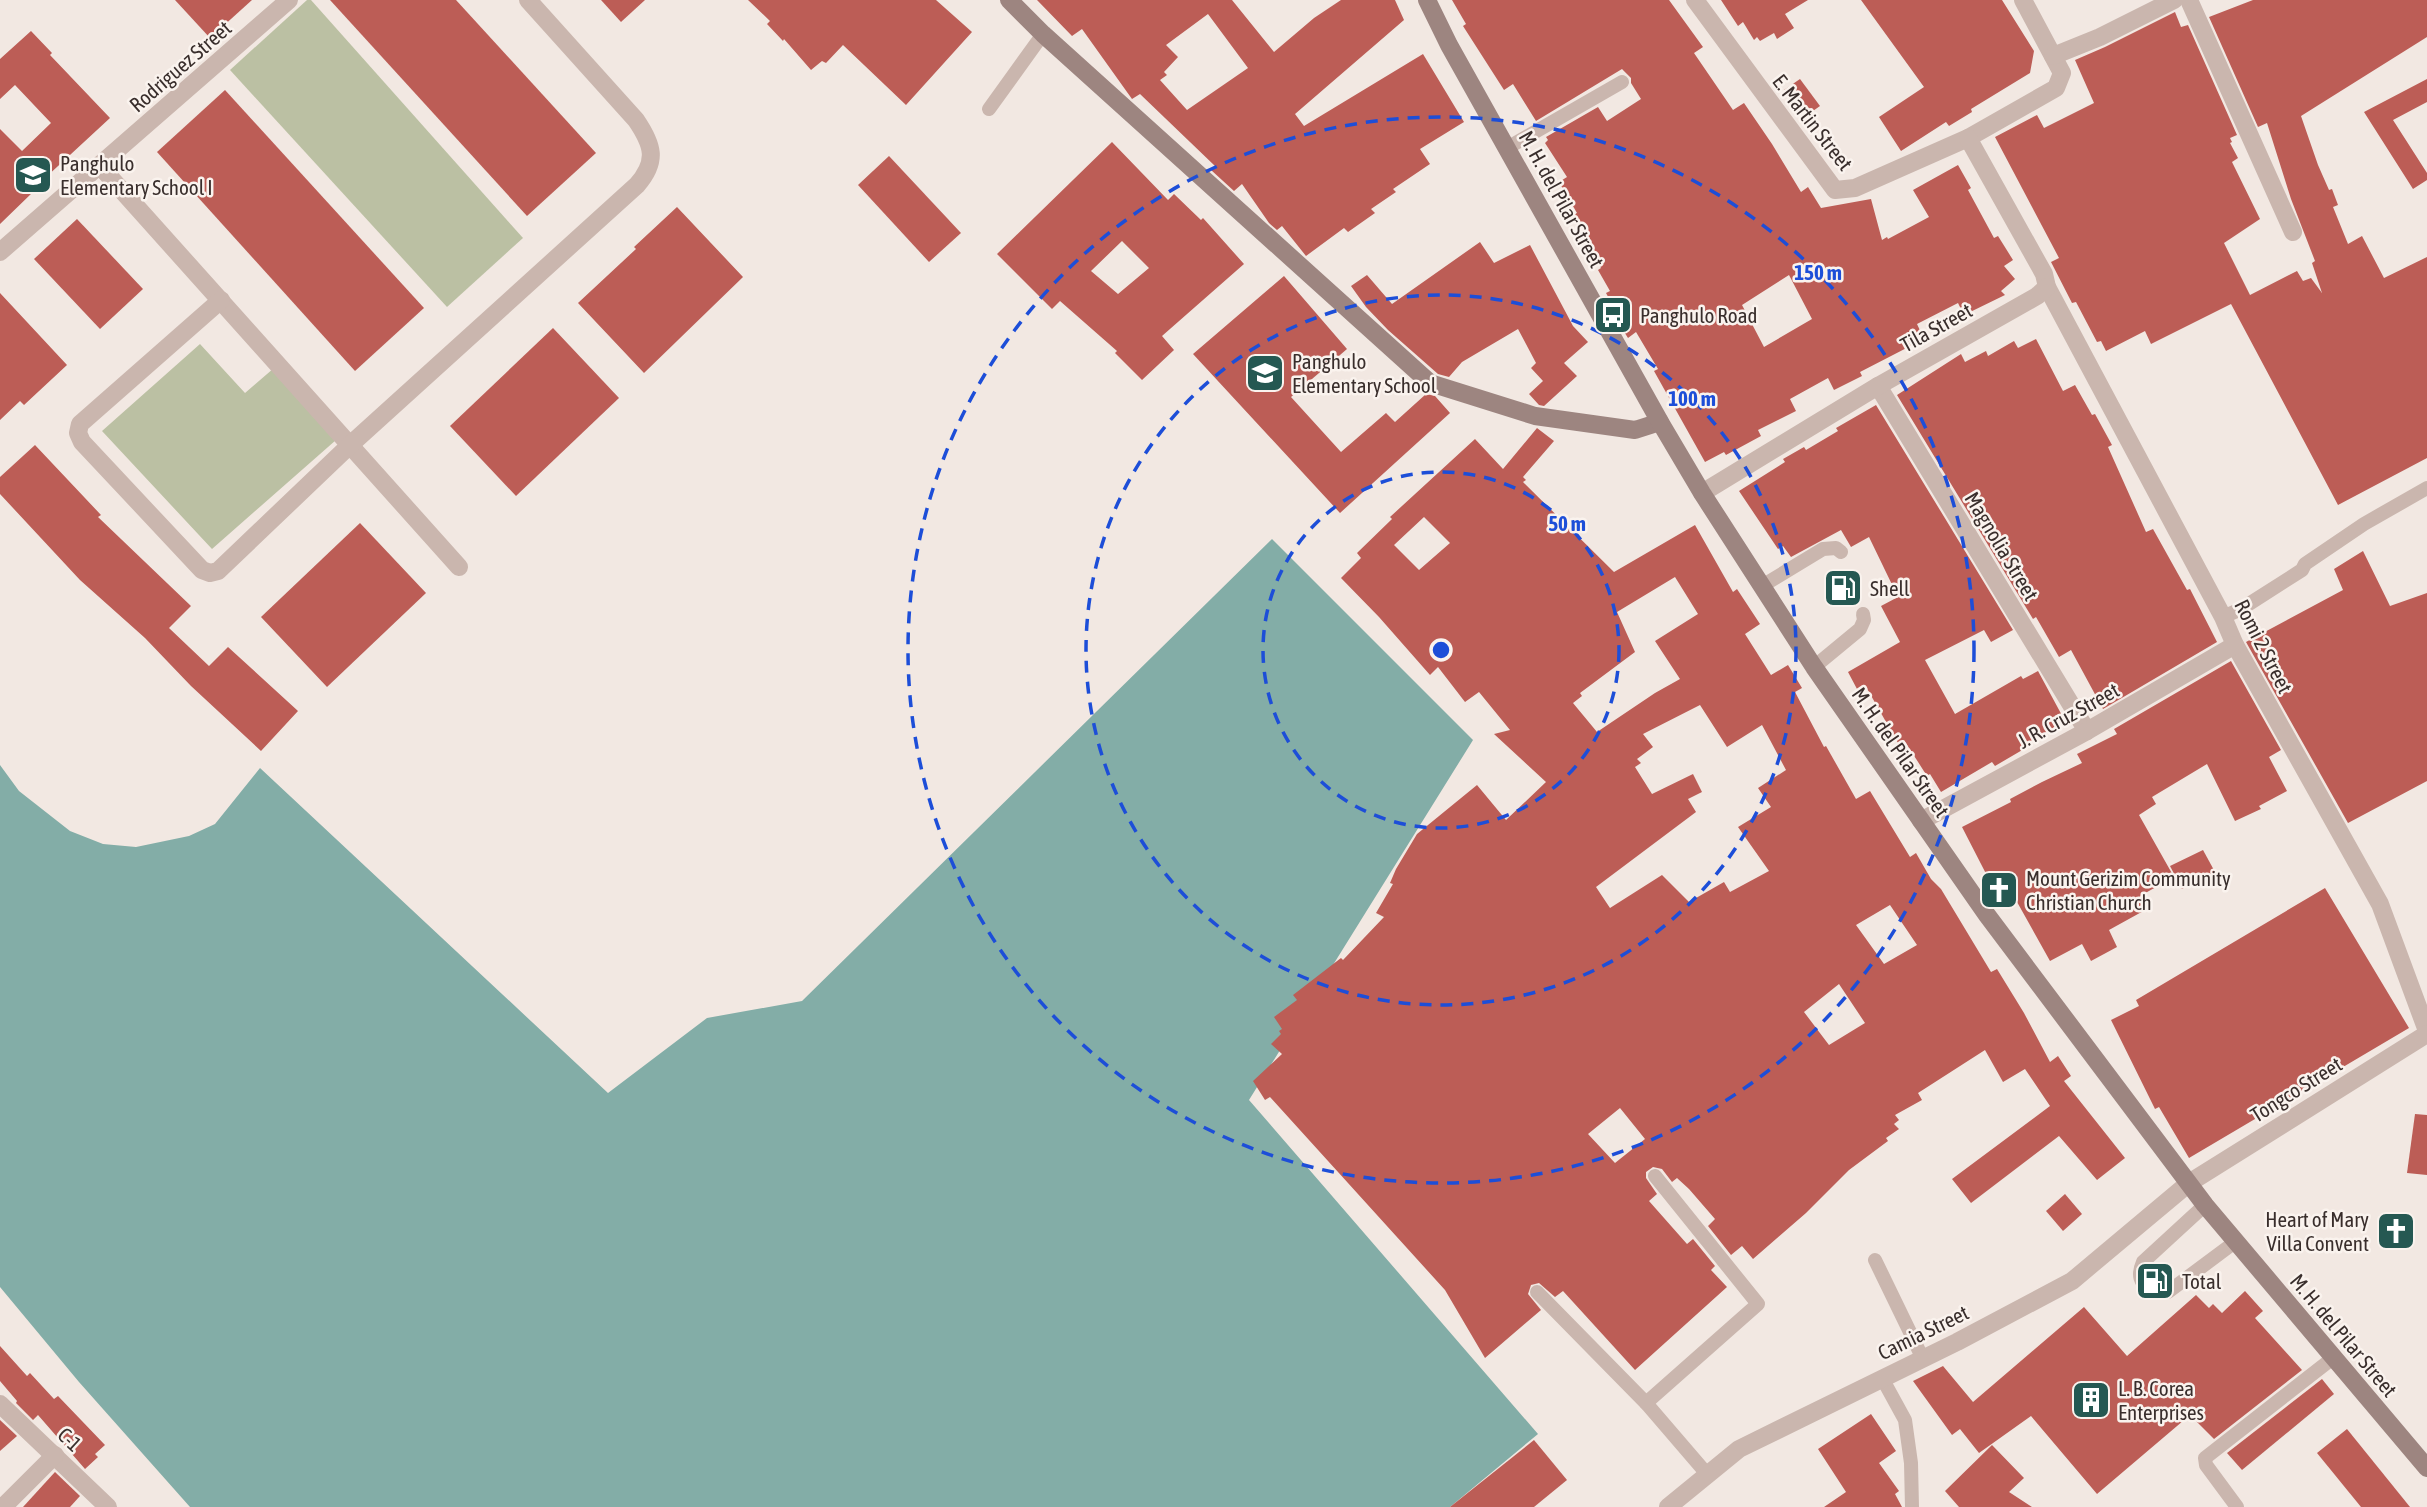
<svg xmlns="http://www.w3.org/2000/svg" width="2427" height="1507" viewBox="0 0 2427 1507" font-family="'Asap Condensed',sans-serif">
<rect width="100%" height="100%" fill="#f2e8e2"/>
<g fill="#bbc0a3">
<path d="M 307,0 L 311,0 L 523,238 L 447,307 L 230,70 Z"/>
<path d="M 200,344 L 245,393 L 274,368 L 336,440 L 212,549 L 102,431 Z"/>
</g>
<path fill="#83ada7" d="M 1272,539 L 1473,740 L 1249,1100 L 1538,1434 L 1450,1507 L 190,1507 L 79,1382 L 0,1287 L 0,765 L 19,791 L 70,831 L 103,844 L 136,847 L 189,836 L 215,824 L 260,768 L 608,1093 L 707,1018 L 802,1001 Z"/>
<g fill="#bc5d56" fill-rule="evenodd">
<path d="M 175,0 L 252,0 L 210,38 Z"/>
<path d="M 330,0 L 456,0 L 596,153 L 527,216 Z"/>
<path d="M 601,0 L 645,0 L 621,22 Z"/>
<path d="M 748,0 L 936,0 L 972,32 L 906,105 L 843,45 L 826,63 L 822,61 L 811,70 L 784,39 L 783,41 L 767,24 L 770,21 Z"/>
<path d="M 1037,0 L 1232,0 L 1274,52 L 1314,18 L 1341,0 L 1395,0 L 1404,20 L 1295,114 L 1304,126 L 1423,54 L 1464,122 L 1420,149 L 1430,164 L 1393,189 L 1396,192 L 1371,209 L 1375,213 L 1348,232 L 1344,228 L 1306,256 L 1282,226 L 1277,230 L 1269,223 L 1242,184 L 1234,191 L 1211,170 L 1215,166 L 1140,94 L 1132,99 L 1082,29 L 1072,36 ZM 1208,14 L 1248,68 L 1187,110 L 1160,80 L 1167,75 L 1164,72 L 1178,57 L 1166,45 Z"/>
<path d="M 1452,0 L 1669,0 L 1703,47 L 1694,53 L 1733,110 L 1744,103 L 1772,144 L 1801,192 L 1808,187 L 1821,208 L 1871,199 L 1882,240 L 1887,237 L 1888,239 L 1929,217 L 1913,190 L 1958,165 L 1971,188 L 1968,190 L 1994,238 L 1998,236 L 2013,260 L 2004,266 L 2015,279 L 2001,291 L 2005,295 L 1964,315 L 1958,303 L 1917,324 L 1924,339 L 1860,372 L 1862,376 L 1834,390 L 1828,378 L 1790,399 L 1796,411 L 1758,430 L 1761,436 L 1726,455 L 1724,452 L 1705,462 L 1654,371 L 1658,369 L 1636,332 L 1628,338 L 1616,319 L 1619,317 L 1606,293 L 1610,291 L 1598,270 L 1601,268 L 1571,216 L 1577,213 L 1559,182 L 1567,177 L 1545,143 L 1548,140 L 1546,137 L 1598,107 L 1607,121 L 1641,99 L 1631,83 L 1631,78 L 1622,69 L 1536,121 L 1513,84 L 1504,90 L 1463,26 L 1466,24 ZM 1789,275 L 1812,319 L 1764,347 L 1742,305 Z"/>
<path d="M 1721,0 L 1808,0 L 1785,14 L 1794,28 L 1777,39 L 1774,33 L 1760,41 L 1757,37 L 1754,40 L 1743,22 L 1738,26 Z"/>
<path d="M 1861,0 L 2002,0 L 2034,51 L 2030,73 L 1971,109 L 1972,112 L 1949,126 L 1946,122 L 1901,151 L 1879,117 L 1924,87 Z"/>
<path d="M 2253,0 L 2427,0 L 2427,37 L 2301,116 L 2318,165 L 2329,190 L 2332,189 L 2338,205 L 2333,207 L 2348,244 L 2362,236 L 2384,278 L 2427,257 L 2427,458 L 2338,505 L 2231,304 L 2151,344 L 2145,331 L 2106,351 L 2101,341 L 2097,342 L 2076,302 L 2072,303 L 2051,262 L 2059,258 L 1995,137 L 2037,115 L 2044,128 L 2094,103 L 2075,60 L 2105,47 L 2175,12 L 2181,27 L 2188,25 L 2237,135 L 2230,138 L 2232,142 L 2230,143 L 2238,158 L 2232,162 L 2260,219 L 2224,243 L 2250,295 L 2297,271 L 2303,281 L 2311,278 L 2322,293 L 2312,263 L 2315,261 L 2291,199 L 2267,123 L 2258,127 L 2209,17 Z"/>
<path d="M 31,31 L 52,53 L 50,55 L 110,118 L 31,191 L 32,193 L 0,224 L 0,129 L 22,151 L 51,123 L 15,85 L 0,99 L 0,59 Z"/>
<path d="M 1800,79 L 1820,106 L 1803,118 L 1784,90 Z"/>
<path d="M 2427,79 L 2427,102 L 2393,120 L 2427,173 L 2427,180 L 2413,189 L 2364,112 Z"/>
<path d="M 225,90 L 424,308 L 355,371 L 157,152 Z"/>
<path d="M 1112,142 L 1168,200 L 1174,194 L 1201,220 L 1203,218 L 1244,264 L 1162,336 L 1174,350 L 1142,380 L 1115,353 L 1117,351 L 1060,301 L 1052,309 L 997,254 ZM 1122,241 L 1149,268 L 1118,294 L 1091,271 Z"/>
<path d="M 889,156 L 961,233 L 929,262 L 858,185 Z"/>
<path d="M 677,207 L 743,277 L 644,373 L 578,303 L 636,249 L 634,247 Z"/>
<path d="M 77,219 L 143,289 L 100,329 L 34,259 Z"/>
<path d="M 1480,242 L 1494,263 L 1530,245 L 1573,326 L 1588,342 L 1564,363 L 1577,376 L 1544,406 L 1539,405 L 1529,394 L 1543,381 L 1531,368 L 1536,363 L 1518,329 L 1462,362 L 1449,377 L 1438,374 L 1388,330 L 1366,307 L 1351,286 L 1367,275 L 1392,304 Z"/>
<path d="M 1284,276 L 1347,349 L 1291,397 L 1341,452 L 1386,413 L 1395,422 L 1426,394 L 1435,396 L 1450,413 L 1340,513 L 1193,354 Z"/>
<path d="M 0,293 L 67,365 L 24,405 L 20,401 L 0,420 Z"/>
<path d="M 553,328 L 619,398 L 516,496 L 450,426 Z"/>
<path d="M 2036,339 L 2063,391 L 2075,385 L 2092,415 L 2095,414 L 2112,445 L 2108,447 L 2146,532 L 2153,529 L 2187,590 L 2190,589 L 2217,642 L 2103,709 L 2071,650 L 2059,657 L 2036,617 L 2033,619 L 1897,395 L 1961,354 L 1965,362 L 1986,351 L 1988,356 L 2014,341 L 2018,348 Z"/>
<path d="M 1876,405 L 2013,630 L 1991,642 L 1984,630 L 1925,660 L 1955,714 L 2021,676 L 2023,679 L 2038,671 L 2065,721 L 2022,746 L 2024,749 L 1995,766 L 1992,762 L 1941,792 L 1930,774 L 1927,776 L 1904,740 L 1898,743 L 1865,685 L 1857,689 L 1848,672 L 1900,642 L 1881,606 L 1898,597 L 1869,537 L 1851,547 L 1841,530 L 1791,557 L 1783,546 L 1778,549 L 1739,491 L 1785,462 L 1783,459 L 1804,447 L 1806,450 L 1838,431 L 1836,428 Z"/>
<path d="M 1537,428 L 1554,441 L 1523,477 L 1526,480 L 1523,482 L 1614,572 L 1695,525 L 1733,592 L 1737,589 L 1760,624 L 1745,634 L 1771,675 L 1788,665 L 1802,688 L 1795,692 L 1824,747 L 1826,746 L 1856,799 L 1870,791 L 1910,857 L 1916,853 L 1931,879 L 1941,889 L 1991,972 L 1997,969 L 2024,1013 L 2050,1062 L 2058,1056 L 2071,1076 L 2064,1081 L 2125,1158 L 2097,1180 L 2059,1136 L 1971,1203 L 1952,1179 L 2050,1106 L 2025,1069 L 2003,1082 L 1985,1050 L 1918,1093 L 1922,1100 L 1895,1115 L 1899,1120 L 1894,1124 L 1899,1129 L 1886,1138 L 1888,1141 L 1849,1170 L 1806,1213 L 1753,1259 L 1742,1246 L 1731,1255 L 1708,1226 L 1715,1219 L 1689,1189 L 1677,1178 L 1672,1182 L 1662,1169 L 1653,1167 L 1646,1172 L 1646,1178 L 1657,1194 L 1649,1201 L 1687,1244 L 1693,1239 L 1715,1266 L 1711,1270 L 1727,1287 L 1635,1370 L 1563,1291 L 1555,1297 L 1539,1283 L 1531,1285 L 1528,1294 L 1541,1310 L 1485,1358 L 1445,1290 L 1270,1097 L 1265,1100 L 1253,1081 L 1282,1054 L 1271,1044 L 1281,1034 L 1279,1031 L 1282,1029 L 1274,1017 L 1297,1000 L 1293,995 L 1341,958 L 1343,960 L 1384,917 L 1376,913 L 1393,884 L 1390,883 L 1396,869 L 1417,834 L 1477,785 L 1506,820 L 1546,782 L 1494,734 L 1510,730 L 1479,692 L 1465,702 L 1438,667 L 1430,675 L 1379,617 L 1341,578 L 1361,558 L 1357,553 L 1392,519 L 1390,517 L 1475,439 L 1503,469 ZM 1424,517 L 1450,543 L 1419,570 L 1394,545 ZM 1675,577 L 1698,614 L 1655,641 L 1680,679 L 1655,693 L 1597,732 L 1573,703 L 1582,696 L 1580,693 L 1635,652 L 1617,612 ZM 1700,705 L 1727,747 L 1762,725 L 1786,770 L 1758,788 L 1771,807 L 1738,827 L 1769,871 L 1730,892 L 1724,882 L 1689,902 L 1662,875 L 1610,908 L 1596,887 L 1696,812 L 1688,799 L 1702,792 L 1693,774 L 1652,794 L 1635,767 L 1641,763 L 1637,759 L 1653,747 L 1643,734 ZM 1890,905 L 1917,945 L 1884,964 L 1856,925 ZM 1839,984 L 1865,1023 L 1829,1045 L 1804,1012 ZM 1620,1108 L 1645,1139 L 1615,1163 L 1588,1134 Z"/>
<path d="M 35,445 L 101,515 L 98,517 L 191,606 L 169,628 L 209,666 L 228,647 L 298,711 L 261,751 L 191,686 L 145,638 L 80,580 L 0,494 L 0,477 Z"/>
<path d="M 360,523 L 426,593 L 327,687 L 261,617 Z"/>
<path d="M 2363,551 L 2390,606 L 2427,593 L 2427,781 L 2348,823 L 2246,642 L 2343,590 L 2334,569 Z"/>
<path d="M 2231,661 L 2281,750 L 2269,757 L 2287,791 L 2259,806 L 2261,809 L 2235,821 L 2207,764 L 2152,797 L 2156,804 L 2139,815 L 2174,877 L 2140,896 L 2147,909 L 2109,930 L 2117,947 L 2091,961 L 2082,944 L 2050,961 L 2012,893 L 1999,899 L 1962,827 L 2011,802 L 2010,799 L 2042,782 L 2082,763 L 2077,754 L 2117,734 L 2114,729 Z"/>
<path d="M 2203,850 L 2215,872 L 2182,889 L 2170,866 Z"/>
<path d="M 2325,888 L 2409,1028 L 2189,1158 L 2159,1107 L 2155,1109 L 2111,1020 L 2139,1006 L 2136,1000 Z"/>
<path d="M 2415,1114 L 2427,1115 L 2427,1175 L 2407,1173 Z"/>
<path d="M 2065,1194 L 2082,1214 L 2063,1231 L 2046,1211 Z"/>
<path d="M 2245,1291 L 2263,1311 L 2255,1318 L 2302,1370 L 2214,1439 L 2190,1415 L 2097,1494 L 2031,1416 L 1979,1453 L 1960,1429 L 1952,1435 L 1913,1381 L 1943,1366 L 1973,1402 L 2084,1307 L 2127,1356 L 2196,1295 L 2209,1308 L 2213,1304 L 2222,1313 Z"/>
<path d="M 0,1346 L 27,1376 L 30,1373 L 54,1399 L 58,1396 L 105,1445 L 95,1454 L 98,1457 L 85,1469 L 38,1415 L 33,1420 L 16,1403 L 17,1401 L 0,1381 Z"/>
<path d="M 2322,1379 L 2334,1394 L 2242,1470 L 2227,1453 Z"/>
<path d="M 1871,1414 L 1896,1451 L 1879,1463 L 1899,1491 L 1895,1494 L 1902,1507 L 1824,1507 L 1846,1492 L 1818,1449 Z"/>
<path d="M 0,1420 L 17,1436 L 0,1451 Z"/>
<path d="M 2347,1429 L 2410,1507 L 2361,1507 L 2317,1453 Z"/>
<path d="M 1534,1440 L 1567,1480 L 1534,1507 L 1450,1507 Z"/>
<path d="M 1992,1445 L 2024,1478 L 2009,1492 L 2032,1507 L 1959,1507 L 1945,1491 Z"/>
<path d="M 55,1472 L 80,1496 L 70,1507 L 23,1507 Z"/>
</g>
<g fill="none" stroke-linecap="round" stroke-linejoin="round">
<g stroke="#cab6ae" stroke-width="14">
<path d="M 989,109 L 1043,34"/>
<path d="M 1507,148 L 1622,82"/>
<path d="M 1762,586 L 1823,549 L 1836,548 L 1841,552"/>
<path d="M 2223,617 L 2241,609 L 2302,570 L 2305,564 L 2364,524 L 2427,488"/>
<path d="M 1814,667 L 1860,629 L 1864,620 L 1863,614"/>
<path d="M 2205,1205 L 2143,1262 C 2137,1276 2140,1281 2150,1292 L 2168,1292 L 2235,1242"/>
<path d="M 1875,1260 L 1923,1359"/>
<path d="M 1537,1292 L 1646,1403 L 1707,1474"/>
<path d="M 1882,1378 L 1905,1420 L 1911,1463 L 1912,1507"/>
<path d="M 1646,1403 L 1758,1304 L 1655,1176"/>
<path d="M 2237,1507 L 2206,1465 L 2205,1458 L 2333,1358"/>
</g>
<g stroke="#cab6ae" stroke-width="18">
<path d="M 1695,0 L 1835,190 L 1855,188 L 1968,138 L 2056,88 L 2062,73 L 2023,0"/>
<path d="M 2189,0 L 2293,232"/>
<path d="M 2053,56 L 2100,37 L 2174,0"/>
<path d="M 1968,138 L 2044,274 L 2047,287 L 2223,617 L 2235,645 L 2380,904 L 2427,1031"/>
<path d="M 100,166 L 459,567"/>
<path d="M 0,252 L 289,0"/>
<path d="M 221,300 L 80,424 L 78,433 L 82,442 L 202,570 L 210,573 L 218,571 L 350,445 L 637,185 C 658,161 653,145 636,120 L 528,0"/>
<path d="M 1878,386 L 2087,731"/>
<path d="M 1702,493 L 1878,386 L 2037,296 L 2047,287"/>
<path d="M 1921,821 L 2087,731 L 2235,645"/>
<path d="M 0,1404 L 108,1507"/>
<path d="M 3,1507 L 55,1455"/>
<path d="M 1668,1507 L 1739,1449 L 1957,1342 L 2072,1281 L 2189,1183"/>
</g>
<path stroke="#cab6ae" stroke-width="18" d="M 2189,1183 L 2427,1034"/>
<g stroke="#9d8580" stroke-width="18">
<path d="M 1009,0 L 1043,34 L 1430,383 L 1535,416 L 1635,430 L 1660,422"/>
<path d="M 1427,0 L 1449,45 L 1660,422 L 1702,493 L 1814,667 L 1987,915 L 2205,1205 L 2427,1468"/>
</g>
</g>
<g fill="none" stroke="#1d4ed8" stroke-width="3.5" stroke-dasharray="12 9">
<circle cx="1441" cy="650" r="178"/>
<circle cx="1441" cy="650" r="355"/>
<circle cx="1441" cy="650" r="533"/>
</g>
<defs>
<symbol id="school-square" viewBox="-11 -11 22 22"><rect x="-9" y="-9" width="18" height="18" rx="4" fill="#255852" stroke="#faf3ee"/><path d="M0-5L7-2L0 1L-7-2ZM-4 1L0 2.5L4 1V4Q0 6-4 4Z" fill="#fff"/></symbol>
<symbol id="bus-square" viewBox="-11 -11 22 22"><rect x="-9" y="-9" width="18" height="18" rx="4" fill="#255852" stroke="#faf3ee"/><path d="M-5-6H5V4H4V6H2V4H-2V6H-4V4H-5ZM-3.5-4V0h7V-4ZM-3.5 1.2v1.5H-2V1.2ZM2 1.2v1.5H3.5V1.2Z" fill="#fff"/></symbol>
<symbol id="fuel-square" viewBox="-11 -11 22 22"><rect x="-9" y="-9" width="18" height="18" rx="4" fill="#255852" stroke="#faf3ee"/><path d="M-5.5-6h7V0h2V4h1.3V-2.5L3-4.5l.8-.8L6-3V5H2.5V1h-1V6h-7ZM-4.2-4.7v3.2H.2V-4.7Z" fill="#fff"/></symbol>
<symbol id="church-square" viewBox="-11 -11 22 22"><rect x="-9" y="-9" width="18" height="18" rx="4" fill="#255852" stroke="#faf3ee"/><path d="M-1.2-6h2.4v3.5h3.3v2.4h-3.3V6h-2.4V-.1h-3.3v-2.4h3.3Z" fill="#fff"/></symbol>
<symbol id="building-square" viewBox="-11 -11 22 22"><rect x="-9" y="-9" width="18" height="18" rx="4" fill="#255852" stroke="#faf3ee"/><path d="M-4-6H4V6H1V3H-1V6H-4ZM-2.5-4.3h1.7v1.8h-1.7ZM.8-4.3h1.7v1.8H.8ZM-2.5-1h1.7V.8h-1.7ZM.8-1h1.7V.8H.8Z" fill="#fff"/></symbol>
</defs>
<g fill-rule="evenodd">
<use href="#school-square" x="11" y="153" width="44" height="44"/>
<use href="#bus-square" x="1591" y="293" width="44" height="44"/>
<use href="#school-square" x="1243" y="351" width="44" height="44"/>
<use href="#fuel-square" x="1821" y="566" width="44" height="44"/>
<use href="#church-square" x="1977" y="868" width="44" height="44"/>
<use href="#church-square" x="2374" y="1209" width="44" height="44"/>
<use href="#fuel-square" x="2133" y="1259" width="44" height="44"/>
<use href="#building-square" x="2069" y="1378" width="44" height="44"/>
</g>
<g text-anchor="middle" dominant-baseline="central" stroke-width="5" stroke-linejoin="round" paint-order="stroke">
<g font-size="21" fill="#392e2c" stroke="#faf3ee">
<text transform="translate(180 66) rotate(-41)">Rodriguez Street</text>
<text transform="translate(1813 122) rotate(52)">E. Martin Street</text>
<text transform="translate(1562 199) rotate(61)">M. H. del Pilar Street</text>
<text transform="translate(1936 327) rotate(-29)">Tila Street</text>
<text transform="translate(2002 546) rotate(59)">Magnolia Street</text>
<text transform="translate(2264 646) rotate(63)">Romi 2 Street</text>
<text transform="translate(2068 715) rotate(-29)">J. R. Cruz Street</text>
<text transform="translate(1901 752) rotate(55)">M. H. del Pilar Street</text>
<text transform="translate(2296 1089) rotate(-32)">Tongco Street</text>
<text transform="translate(1923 1332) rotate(-26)">Camia Street</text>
<text transform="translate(2344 1335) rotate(50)">M. H. del Pilar Street</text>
<text transform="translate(70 1439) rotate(43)">C-1</text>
</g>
<g font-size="21" fill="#392e2c" stroke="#faf3ee" text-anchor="start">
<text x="60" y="163">Panghulo<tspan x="60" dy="24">Elementary School I</tspan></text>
<text x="1640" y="315">Panghulo Road</text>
<text x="1292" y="361">Panghulo<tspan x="1292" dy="24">Elementary School</tspan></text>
<text x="1870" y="588">Shell</text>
<text x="2026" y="878">Mount Gerizim Community<tspan x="2026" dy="24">Christian Church</tspan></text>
<text x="2369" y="1219" text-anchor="end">Heart of Mary<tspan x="2369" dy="24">Villa Convent</tspan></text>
<text x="2182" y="1281">Total</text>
<text x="2118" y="1388">L. B. Corea<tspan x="2118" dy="24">Enterprises</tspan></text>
</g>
</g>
<circle cx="1441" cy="650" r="10" fill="#1d4ed8" stroke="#faf3ee" stroke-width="3.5"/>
<g font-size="21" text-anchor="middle" font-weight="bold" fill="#1d4ed8" stroke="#faf3ee" stroke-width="5" stroke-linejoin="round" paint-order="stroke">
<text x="1818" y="280">150 m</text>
<text x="1692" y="406">100 m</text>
<text x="1567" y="531">50 m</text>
</g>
</svg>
